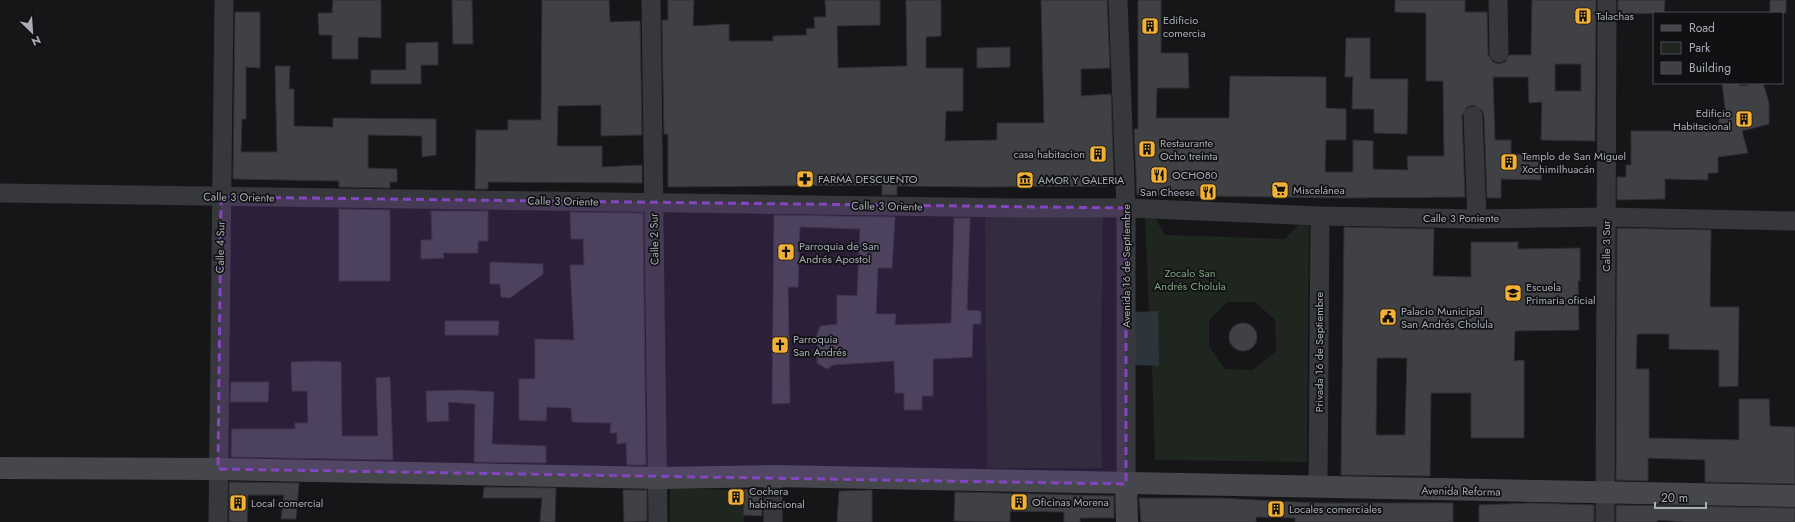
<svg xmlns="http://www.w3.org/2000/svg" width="1795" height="522" viewBox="0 0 1795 522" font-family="Jost,sans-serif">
<rect width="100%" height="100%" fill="#161618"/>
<g fill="#1e261f" fill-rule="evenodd">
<path d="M 1103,210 L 1101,363 L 1102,468 L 987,468 L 985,216 Z"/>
<path d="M 1145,218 L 1155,218 L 1165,235 L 1285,239 L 1301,223 L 1309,224 L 1307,462 L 1155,460 L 1152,366 L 1158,366 L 1158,312 L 1149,311 ZM 1227,302 L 1255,302 L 1275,320 L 1276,351 L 1253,370 L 1225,369 L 1209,347 L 1209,321 Z"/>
<path d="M 670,488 L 729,490 L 729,505 L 744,505 L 744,522 L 670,522 Z"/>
</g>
<path fill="#2c353c" d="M 1158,311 L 1159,366 L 1135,365 L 1134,312 Z"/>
<g fill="#404145" stroke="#303034" fill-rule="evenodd">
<path d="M 333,0 L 381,0 L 381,38 L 358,37 L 358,59 L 332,59 L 332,35 L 319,35 L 318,13 L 332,13 Z"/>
<path d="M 452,0 L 472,0 L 473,44 L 453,44 Z"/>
<path d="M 542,0 L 609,0 L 610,22 L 640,21 L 642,135 L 601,136 L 601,105 L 558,106 L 557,146 L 602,146 L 602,167 L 642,165 L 642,183 L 488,182 L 488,189 L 475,189 L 476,130 L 508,130 L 508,120 L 541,120 Z"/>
<path d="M 668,0 L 694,0 L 693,26 L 729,24 L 729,41 L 773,41 L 773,36 L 807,35 L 806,29 L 815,28 L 814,17 L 826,17 L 825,0 L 880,0 L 880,25 L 837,26 L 838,68 L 907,66 L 906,0 L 941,0 L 941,36 L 926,37 L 926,68 L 963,68 L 963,111 L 946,111 L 945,141 L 997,140 L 997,123 L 1044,123 L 1041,0 L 1107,0 L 1110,68 L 1081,69 L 1081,96 L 1111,94 L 1114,182 L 1108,186 L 983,187 L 897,186 L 897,195 L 882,195 L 882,185 L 668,187 L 668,134 L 664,134 L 662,20 L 668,20 Z"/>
<path d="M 1138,0 L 1161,0 L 1161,53 L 1188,53 L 1189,88 L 1157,88 L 1156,118 L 1229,118 L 1230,76 L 1326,77 L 1326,108 L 1346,109 L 1346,140 L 1326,140 L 1325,172 L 1353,172 L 1353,140 L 1373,141 L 1373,169 L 1408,170 L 1407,156 L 1444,156 L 1443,81 L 1426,81 L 1426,13 L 1395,12 L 1395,0 L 1465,0 L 1465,12 L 1487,12 L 1488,54 L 1493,62 L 1499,64 L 1505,62 L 1509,55 L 1531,55 L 1532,0 L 1596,0 L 1595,141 L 1541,140 L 1542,102 L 1529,103 L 1528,77 L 1493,77 L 1495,140 L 1511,140 L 1511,154 L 1542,155 L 1541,180 L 1501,179 L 1501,198 L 1487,198 L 1484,116 L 1482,110 L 1473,105 L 1467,107 L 1462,116 L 1465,197 L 1342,198 L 1137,195 L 1134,129 L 1138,129 ZM 1555,64 L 1581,64 L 1581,91 L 1555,91 Z"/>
<path d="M 1618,0 L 1665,0 L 1664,13 L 1618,14 Z"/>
<rect x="1770" y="0" width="16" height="13"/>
<path d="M 235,12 L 260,12 L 260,68 L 246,67 L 246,119 L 242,119 L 241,152 L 277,152 L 275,66 L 290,66 L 289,89 L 294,89 L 294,126 L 333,127 L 333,118 L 436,119 L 436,155 L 422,157 L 422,136 L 368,135 L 368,168 L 397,169 L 397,182 L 390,182 L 390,188 L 339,187 L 339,181 L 233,179 Z"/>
<path d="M 1346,38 L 1370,38 L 1370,79 L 1408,79 L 1407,134 L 1374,133 L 1374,109 L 1352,109 L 1353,77 L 1345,77 Z"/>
<path d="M 438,42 L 438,65 L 421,65 L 421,84 L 371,84 L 371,70 L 406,70 L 406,43 Z"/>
<path d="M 1010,47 L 1010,67 L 977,68 L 977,48 Z"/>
<path d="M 1722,83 L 1738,83 L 1740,86 L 1763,83 L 1769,103 L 1769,124 L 1742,131 L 1748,153 L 1718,157 L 1718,173 L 1708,173 L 1708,180 L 1665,179 L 1665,199 L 1617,200 L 1617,177 L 1626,177 L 1626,165 L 1631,165 L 1631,131 L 1683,131 L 1683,126 L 1719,126 L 1719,117 L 1726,115 Z"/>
<path d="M 339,209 L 390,210 L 390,281 L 339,281 Z"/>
<path d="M 431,211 L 488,211 L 488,241 L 478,241 L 478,253 L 443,253 L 444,258 L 421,259 L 421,240 L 432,240 Z"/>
<path d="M 570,212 L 643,213 L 646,465 L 627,465 L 626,443 L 617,444 L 617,433 L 610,433 L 611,423 L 572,422 L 571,408 L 547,407 L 546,421 L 519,420 L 519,379 L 535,379 L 535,339 L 574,340 L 570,265 L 584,265 L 583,239 L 571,239 Z"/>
<path d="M 774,215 L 895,217 L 892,268 L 878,268 L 876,314 L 896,314 L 895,325 L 951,323 L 954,218 L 970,218 L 967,310 L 981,311 L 981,324 L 973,324 L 972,357 L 933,359 L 933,396 L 922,396 L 922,410 L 904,410 L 904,393 L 895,393 L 894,361 L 833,365 L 827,369 L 817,363 L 818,340 L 815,340 L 820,326 L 837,324 L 837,295 L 857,296 L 860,229 L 800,227 L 798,287 L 788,287 L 790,403 L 772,404 Z"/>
<path d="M 1344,227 L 1434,229 L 1433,276 L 1471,277 L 1471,242 L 1518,242 L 1518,249 L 1580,248 L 1580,281 L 1578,281 L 1579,330 L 1515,331 L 1514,361 L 1524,360 L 1524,438 L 1471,438 L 1471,393 L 1431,393 L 1430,476 L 1341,475 ZM 1377,358 L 1407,358 L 1405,435 L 1376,435 Z"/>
<path d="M 1617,228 L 1711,230 L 1710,307 L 1739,307 L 1738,386 L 1719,387 L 1719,350 L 1669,349 L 1669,334 L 1637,334 L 1636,369 L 1649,369 L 1649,438 L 1739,440 L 1739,399 L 1769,399 L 1770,426 L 1795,427 L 1795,484 L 1705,482 L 1705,460 L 1648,458 L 1648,481 L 1616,480 Z"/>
<path d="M 490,262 L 543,264 L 543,274 L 510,298 L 501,297 L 500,284 L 490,284 Z"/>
<path d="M 445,321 L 499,321 L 498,335 L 445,335 Z"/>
<circle cx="1243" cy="337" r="14"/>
<path d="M 316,361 L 341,362 L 342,436 L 378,436 L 376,378 L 390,377 L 393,460 L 231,457 L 232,429 L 295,429 L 295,423 L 308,423 L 307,391 L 292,391 L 291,362 Z"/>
<path d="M 231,382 L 269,382 L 268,402 L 230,402 Z"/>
<path d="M 463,390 L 494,392 L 492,444 L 546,446 L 546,463 L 474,462 L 475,404 L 448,402 L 449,421 L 427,422 L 426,391 Z"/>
<path d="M 229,482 L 299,483 L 296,519 L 281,519 L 284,495 L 248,495 L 247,522 L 229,522 Z"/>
<path d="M 484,487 L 556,488 L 555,522 L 540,522 L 542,498 L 483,498 Z"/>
<path d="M 762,489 L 762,516 L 743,515 L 744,505 L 729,505 L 729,490 Z"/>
<path d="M 623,490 L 647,490 L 647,521 L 624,522 Z"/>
<path d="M 872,490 L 872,522 L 837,522 L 839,491 Z"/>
<path d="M 955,492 L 1114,496 L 1114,518 L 1080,518 L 1080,522 L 1064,522 L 1064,512 L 1010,511 L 1010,522 L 954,521 Z"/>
<path d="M 1139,498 L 1219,498 L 1314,503 L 1453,503 L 1453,522 L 1295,522 L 1295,518 L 1256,517 L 1256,522 L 1141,522 Z"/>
<path d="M 1532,503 L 1594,505 L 1594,522 L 1479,522 L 1479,505 Z"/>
<path d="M 1616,505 L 1795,508 L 1795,522 L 1684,522 L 1658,520 L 1657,522 L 1616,522 Z"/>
</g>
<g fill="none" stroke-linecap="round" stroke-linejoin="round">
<g stroke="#37383d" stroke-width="19">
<path d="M 651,0 L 658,522"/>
<path d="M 1118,0 L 1126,208 L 1126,484"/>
<path d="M 1498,0 L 1499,53"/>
<path d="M 1473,116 L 1477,219"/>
<path d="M 0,193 L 1019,208 L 1126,208 L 1320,216 L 1477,219 L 1606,217 L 1795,221"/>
<path d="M 773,476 L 773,522"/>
<path d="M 1318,487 L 1320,216"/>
<path d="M 218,522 L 224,0"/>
<path d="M 1605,522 L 1607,0"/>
</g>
<g stroke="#45474d" stroke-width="22">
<path d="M 0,468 L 218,469 L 659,478 L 773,476 L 1795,496"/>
<path d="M 1126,484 L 1127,522"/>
</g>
</g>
<path fill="#8446be" fill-opacity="0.2" stroke="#8446be" stroke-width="3" stroke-dasharray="8 5" stroke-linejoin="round" d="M 221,197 L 1126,208 L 1126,484 L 218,469 Z"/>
<defs>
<symbol id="building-square" viewBox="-11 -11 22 22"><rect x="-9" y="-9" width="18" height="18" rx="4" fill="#f2b134" stroke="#111113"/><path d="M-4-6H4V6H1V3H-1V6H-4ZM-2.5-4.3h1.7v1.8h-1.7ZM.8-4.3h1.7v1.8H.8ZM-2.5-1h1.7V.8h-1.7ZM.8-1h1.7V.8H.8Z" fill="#111"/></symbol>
<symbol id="restaurant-square" viewBox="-11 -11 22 22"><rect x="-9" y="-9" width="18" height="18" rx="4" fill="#f2b134" stroke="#111113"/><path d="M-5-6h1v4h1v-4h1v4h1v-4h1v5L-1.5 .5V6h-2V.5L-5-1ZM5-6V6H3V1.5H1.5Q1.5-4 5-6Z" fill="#111"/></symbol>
<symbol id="pharmacy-square" viewBox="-11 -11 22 22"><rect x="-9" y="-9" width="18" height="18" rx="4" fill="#f2b134" stroke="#111113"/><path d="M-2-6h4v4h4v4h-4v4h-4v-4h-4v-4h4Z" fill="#111"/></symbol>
<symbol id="museum-square" viewBox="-11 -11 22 22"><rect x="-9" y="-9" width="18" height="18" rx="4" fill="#f2b134" stroke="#111113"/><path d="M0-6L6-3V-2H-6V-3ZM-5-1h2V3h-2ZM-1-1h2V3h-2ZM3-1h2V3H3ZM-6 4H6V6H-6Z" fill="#111"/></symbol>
<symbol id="supermarket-square" viewBox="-11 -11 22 22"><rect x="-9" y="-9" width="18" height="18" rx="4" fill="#f2b134" stroke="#111113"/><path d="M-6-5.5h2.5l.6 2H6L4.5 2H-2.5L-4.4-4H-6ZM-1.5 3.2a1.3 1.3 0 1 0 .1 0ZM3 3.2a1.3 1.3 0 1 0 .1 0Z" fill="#111"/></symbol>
<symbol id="church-square" viewBox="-11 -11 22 22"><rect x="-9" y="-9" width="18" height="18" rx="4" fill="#f2b134" stroke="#111113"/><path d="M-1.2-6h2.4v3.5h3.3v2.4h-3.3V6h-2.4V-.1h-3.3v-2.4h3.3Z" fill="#111"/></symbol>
<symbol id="school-square" viewBox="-11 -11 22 22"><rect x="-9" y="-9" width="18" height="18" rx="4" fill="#f2b134" stroke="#111113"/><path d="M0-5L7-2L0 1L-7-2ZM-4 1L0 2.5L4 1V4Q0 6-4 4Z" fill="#111"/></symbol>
<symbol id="civic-square" viewBox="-11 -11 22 22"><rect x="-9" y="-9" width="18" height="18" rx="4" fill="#f2b134" stroke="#111113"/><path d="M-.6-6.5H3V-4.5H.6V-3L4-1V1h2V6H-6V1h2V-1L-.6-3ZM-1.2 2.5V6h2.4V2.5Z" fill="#111"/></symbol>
</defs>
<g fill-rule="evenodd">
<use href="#building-square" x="1573" y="6" width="20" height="20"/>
<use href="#building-square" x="1140" y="16" width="20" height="20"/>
<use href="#building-square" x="1734" y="109" width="20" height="20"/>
<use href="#building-square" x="1137" y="139" width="20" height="20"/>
<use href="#building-square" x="1088" y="144" width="20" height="20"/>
<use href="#building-square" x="1499" y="152" width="20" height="20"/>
<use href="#restaurant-square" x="1149" y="165" width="20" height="20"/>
<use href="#pharmacy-square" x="795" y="169" width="20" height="20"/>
<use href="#museum-square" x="1015" y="170" width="20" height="20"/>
<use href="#supermarket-square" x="1270" y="180" width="20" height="20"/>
<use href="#restaurant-square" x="1198" y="182" width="20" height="20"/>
<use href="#church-square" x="776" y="242" width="20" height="20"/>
<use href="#school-square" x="1503" y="283" width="20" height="20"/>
<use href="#civic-square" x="1378" y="307" width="20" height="20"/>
<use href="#church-square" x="770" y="335" width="20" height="20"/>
<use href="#building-square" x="726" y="487" width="20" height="20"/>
<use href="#building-square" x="1009" y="492" width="20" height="20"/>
<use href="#building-square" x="228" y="493" width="20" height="20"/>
<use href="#building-square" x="1266" y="499" width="20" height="20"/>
</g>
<g text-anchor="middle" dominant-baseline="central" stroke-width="3.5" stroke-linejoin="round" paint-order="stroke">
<g font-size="11" fill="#a8adb8" stroke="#111113" text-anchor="start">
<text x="1596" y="16">Talachas</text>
<text x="1163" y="20">Edificio<tspan x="1163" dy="13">comercia</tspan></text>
<text x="1731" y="113" text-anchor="end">Edificio<tspan x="1731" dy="13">Habitacional</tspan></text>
<text x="1160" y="143">Restaurante<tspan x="1160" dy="13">Ocho treinta</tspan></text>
<text x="1085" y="154" text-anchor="end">casa habitacion</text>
<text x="1522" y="156">Templo de San Miguel<tspan x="1522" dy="13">Xochimilhuacán</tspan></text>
<text x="1172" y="175">OCHO80</text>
<text x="818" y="179">FARMA DESCUENTO</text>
<text x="1038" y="180">AMOR Y GALERIA</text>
<text x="1293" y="190">Miscelánea</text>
<text x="1195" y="192" text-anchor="end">San Cheese</text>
<text x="799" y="246">Parroquia de San<tspan x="799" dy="13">Andrés Apostol</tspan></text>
<text x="1526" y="287">Escuela<tspan x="1526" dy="13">Primaria oficial</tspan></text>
<text x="1401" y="311">Palacio Municipal<tspan x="1401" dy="13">San Andrés Cholula</tspan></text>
<text x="793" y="339">Parroquia<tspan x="793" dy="13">San Andrés</tspan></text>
<text x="749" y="491">Cochera<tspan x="749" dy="13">habitacional</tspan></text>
<text x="1032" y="502">Oficinas Morena</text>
<text x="251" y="503">Local comercial</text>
<text x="1289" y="509">Locales comerciales</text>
</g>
<g font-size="11" fill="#a8adb8" stroke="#111113">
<text transform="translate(239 197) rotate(1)">Calle 3 Oriente</text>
<text transform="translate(563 201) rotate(1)">Calle 3 Oriente</text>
<text transform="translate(887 206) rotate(1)">Calle 3 Oriente</text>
<text x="1461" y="218">Calle 3 Poniente</text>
<text transform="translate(654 239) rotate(-91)">Calle 2 Sur</text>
<text transform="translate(1606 246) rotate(-90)">Calle 3 Sur</text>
<text transform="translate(220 247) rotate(-89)">Calle 4 Sur</text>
<text transform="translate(1126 266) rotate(-90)">Avenida 16 de Septiembre</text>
<text transform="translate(1319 352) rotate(-90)">Privada 16 de Septiembre</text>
<text transform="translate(1461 491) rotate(1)">Avenida Reforma</text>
</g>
<g font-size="11" fill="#7fa381" stroke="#111113">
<text x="1190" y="273">Zocalo San<tspan x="1190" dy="13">Andrés Cholula</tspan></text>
</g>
</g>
<rect x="1653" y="12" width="130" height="72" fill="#111113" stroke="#4d4f55"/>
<rect x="1661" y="25" width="20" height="6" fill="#45474d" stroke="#4d4f55"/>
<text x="1689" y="32" font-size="12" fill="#a8adb8">Road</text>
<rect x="1661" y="42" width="20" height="12" fill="#1e261f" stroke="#4d4f55"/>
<text x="1689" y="52" font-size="12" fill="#a8adb8">Park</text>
<rect x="1661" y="62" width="20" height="12" fill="#404145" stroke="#4d4f55"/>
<text x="1689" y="72" font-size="12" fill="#a8adb8">Building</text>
<g transform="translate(32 32) rotate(155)" stroke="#111113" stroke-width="3" paint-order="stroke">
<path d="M0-3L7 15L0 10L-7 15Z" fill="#a8adb8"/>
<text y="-6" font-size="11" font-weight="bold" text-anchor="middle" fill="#a8adb8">N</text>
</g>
<path d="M1655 502v6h51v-6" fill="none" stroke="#a8adb8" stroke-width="2"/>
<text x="1661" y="502" font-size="12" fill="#a8adb8" stroke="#111113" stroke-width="3" paint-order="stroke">20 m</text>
</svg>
